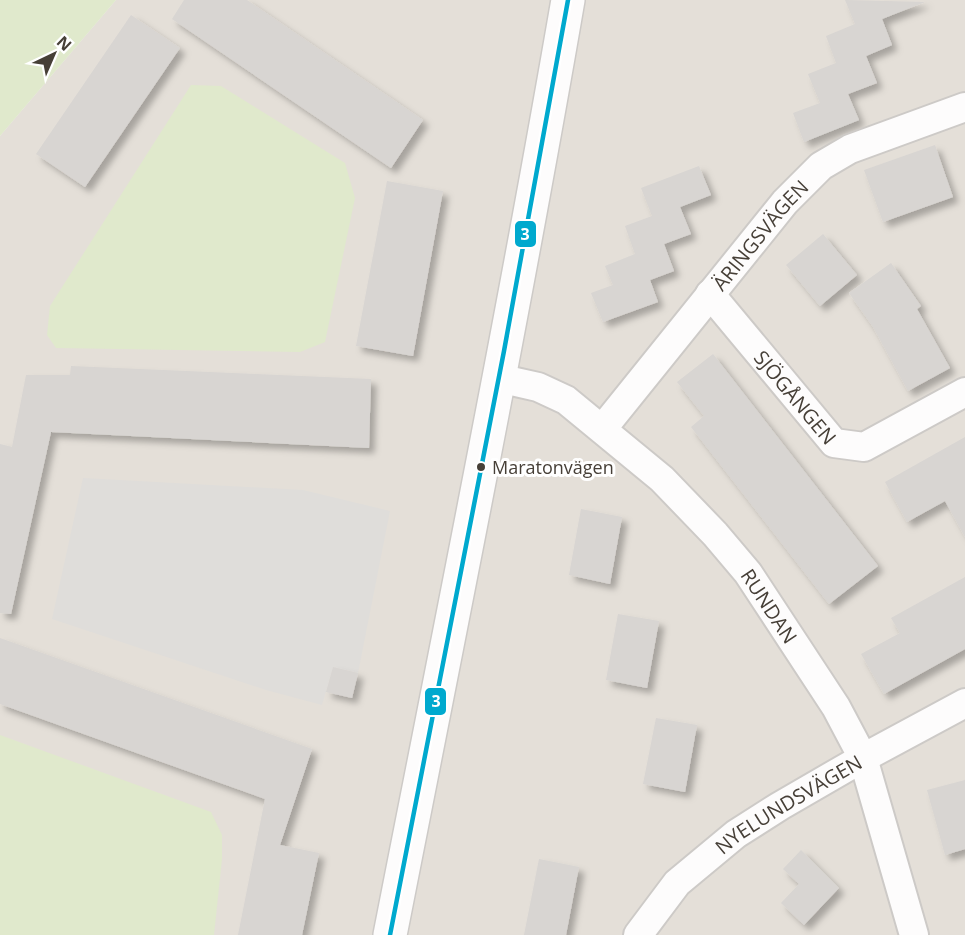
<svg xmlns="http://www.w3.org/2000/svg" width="965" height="935" viewBox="0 0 965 935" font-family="'Open Sans',sans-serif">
<defs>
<filter id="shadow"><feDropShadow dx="5.5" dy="5.5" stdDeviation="3" flood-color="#0004"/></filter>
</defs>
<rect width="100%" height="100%" fill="#f0eeeb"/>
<path fill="#e4dfd8" d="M 116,0 L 965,0 L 965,935 L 0,935 L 0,136 Z"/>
<g fill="#e0e9cc">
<path d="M 0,0 L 116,0 L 0,136 Z"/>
<path d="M 191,85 L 221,86 L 345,163 L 355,198 L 325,342 L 300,352 L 56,348 L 47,335 L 50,306 Z"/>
<path d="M 0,735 L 211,812 L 222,835 L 222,859 L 214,935 L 0,935 Z"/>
</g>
<path fill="#dfddda" d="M 83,478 L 303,490 L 390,511 L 358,673 L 333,667 L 322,705 L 266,690 L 52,619 Z"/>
<g fill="#d8d5d2" filter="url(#shadow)">
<path d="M 184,0 L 247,0 L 423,120 L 391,168 L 172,19 Z"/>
<path d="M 845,0 L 925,2 L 882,19 L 892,45 L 866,56 L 877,83 L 848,94 L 859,120 L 804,142 L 793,113 L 820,103 L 808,74 L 836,63 L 826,36 L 855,24 Z"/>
<path d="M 131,15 L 180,48 L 85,187 L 36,154 Z"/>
<path d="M 935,145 L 953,197 L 883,222 L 864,170 Z"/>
<path d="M 699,166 L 711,195 L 680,207 L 691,234 L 664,244 L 674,271 L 650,280 L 658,302 L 603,322 L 591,293 L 613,285 L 605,266 L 635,254 L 625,226 L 652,216 L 641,188 Z"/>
<path d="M 387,181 L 443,191 L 413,356 L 356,346 Z"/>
<path d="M 823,234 L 857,275 L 820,306 L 786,265 Z"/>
<path d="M 891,263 L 921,306 L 917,309 L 950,368 L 908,391 L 873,327 L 849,293 Z"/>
<path d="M 713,354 L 878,566 L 829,604 L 691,427 L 704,416 L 677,382 Z"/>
<path d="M 71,366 L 371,379 L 369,448 L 51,432 L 11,614 L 0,613 L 0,444 L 12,447 L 26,375 L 70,375 Z"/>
<path d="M 965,437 L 965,537 L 945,501 L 907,522 L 885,482 Z"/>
<path d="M 581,509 L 622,517 L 610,584 L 569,575 Z"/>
<path d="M 965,577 L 965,649 L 884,694 L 861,654 L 900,633 L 891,618 Z"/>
<path d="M 618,614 L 659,621 L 647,688 L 606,680 Z"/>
<path d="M 0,638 L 312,749 L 280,845 L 319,853 L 302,935 L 238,935 L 265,799 L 0,704 Z"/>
<path d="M 333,667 L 358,673 L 352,698 L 326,692 Z"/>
<path d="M 656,718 L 697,725 L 685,792 L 643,784 Z"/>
<path d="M 965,780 L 965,849 L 945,855 L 927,790 Z"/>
<path d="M 801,850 L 839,888 L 804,925 L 781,903 L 799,884 L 783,869 Z"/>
<path d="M 539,859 L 579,867 L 566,935 L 524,935 Z"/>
</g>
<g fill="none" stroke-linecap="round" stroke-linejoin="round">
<defs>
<g id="minor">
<path id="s1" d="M 710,294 L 834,443 L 864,447 L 965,392"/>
<path id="s2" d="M 498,378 L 538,387 L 566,400 L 662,479 L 715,534 L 748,573 L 836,707 L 863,758 L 914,935"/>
<path id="s3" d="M 603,428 L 785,202 L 821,166 L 850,149 L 965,107"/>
<path id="s4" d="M 638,935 L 677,883 L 736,834 L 780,806 L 863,758 L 965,703"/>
</g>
<path id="tertiary" d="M 390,935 C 451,624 514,313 568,0"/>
</defs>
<use href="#minor" stroke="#cdcac7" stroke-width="32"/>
<use href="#tertiary" stroke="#cdcac7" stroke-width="36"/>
<use href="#minor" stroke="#fdfcfc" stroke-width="28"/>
<use href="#tertiary" stroke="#fdfcfc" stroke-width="33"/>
<defs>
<path id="bus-1" d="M 390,935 L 504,351 L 568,0"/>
</defs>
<use href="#bus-1" stroke="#fff" stroke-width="9"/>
<use href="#bus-1" stroke="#00a9ce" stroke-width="4.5"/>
</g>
<circle fill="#463f37" stroke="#fff" stroke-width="2" cx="481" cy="467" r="5"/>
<g text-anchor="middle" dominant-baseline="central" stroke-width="6" stroke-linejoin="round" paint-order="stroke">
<g font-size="18" fill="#463f37" stroke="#fff" text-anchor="start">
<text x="492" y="467">Maratonvägen</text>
</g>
<g font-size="20" fill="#463f37" stroke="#fff">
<text stroke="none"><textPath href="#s3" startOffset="249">ÄRINGSVÄGEN</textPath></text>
<text stroke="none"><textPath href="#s1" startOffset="134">SJÖGÅNGEN</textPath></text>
<text stroke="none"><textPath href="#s2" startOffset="363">RUNDAN</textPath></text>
<text stroke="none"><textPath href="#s4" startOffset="202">NYELUNDSVÄGEN</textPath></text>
</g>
</g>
<g stroke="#fff" stroke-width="2">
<rect x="514" y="220" width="23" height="28" rx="6" fill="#00a9ce"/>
<rect x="424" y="687" width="23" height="29" rx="6" fill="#00a9ce"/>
</g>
<g font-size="16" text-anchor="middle" font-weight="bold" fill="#fff">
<text x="525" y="240">3</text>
<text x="436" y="707">3</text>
</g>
<g transform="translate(54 54) rotate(44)" stroke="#ffffff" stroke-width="4.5" paint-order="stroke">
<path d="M0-4.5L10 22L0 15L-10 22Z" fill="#463f37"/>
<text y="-9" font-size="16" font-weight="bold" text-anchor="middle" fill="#463f37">N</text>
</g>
</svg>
